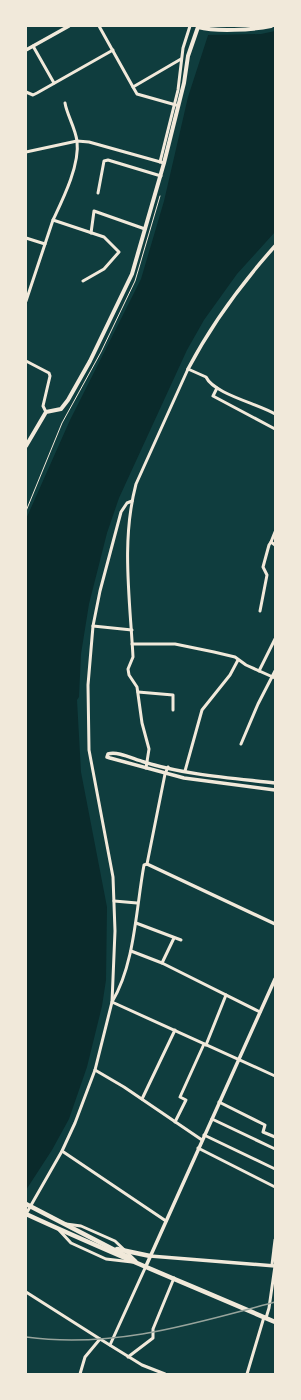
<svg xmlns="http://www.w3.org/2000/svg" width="301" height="1400" viewBox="0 0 301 1400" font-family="'DejaVu Sans',sans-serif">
<rect width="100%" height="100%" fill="#0f3d3e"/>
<path fill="#0a2a2b" d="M 211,26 L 275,26 L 275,232 L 237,274 L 204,320 L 187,350 L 119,498 L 107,533 L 89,604 L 81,654 L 79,697 L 77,700 L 81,772 L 107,907 L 106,980 L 102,1006 L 87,1067 L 69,1119 L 52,1150 L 26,1190 L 26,519 L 70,420 L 141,279 L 164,201 L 188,97 Z"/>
<path fill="#0f3d3e" d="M 209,26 L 275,26 L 275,31 L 261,34 L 206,35 Z"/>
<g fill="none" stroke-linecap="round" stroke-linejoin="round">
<path stroke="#f1e9da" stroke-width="1" d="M 26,511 L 62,423 L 101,352 L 135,281 L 160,196"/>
<g stroke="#f1e9da" stroke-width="3">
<path d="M 99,26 L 133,87 L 181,59"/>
<path d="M 33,46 L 54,83"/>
<path d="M 133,87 L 137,94 L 176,105"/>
<path d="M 26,92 L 33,95 L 37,93 L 113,50"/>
<path d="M 26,152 L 77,141 L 89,142 L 164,163"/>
<path d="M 160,162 L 178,90 L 183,48 L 190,26"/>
<path d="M 98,193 L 104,161 L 108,160 L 161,176"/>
<path d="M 53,220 C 63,199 80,165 77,141 C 75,127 67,115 65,103"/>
<path d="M 91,233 L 94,211 L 145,229"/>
<path d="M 26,238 L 45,244"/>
<path d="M 26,301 L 53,220 L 104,237 L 119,252 L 104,269 L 83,281"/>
<path d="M 26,361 L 49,373 L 50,376 L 43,406 L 46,412"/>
<path d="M 217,388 L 213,396 L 275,429"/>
<path d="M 275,532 L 271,542 L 275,545"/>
<path d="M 260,611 L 267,575 L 263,567 L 269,545 L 271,542"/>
<path d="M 93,626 L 132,630"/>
<path d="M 132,644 L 175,644 L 214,652 L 235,657 L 246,665 L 275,678"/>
<path d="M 259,671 L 275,639"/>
<path d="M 138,692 L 173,695 L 173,710"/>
<path d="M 241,744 L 258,704 L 275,671"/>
<path d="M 168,767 L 165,774 L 147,864 L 144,865 C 136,908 135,964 112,1002 L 275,1076"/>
<path d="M 146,768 L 149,749 L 142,723 L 137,687 L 129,675 L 128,669 L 133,657 C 130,599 121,541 136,484 L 188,369 L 206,377 C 214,394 259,404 275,414"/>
<path d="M 185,771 L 202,710 L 230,675 L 238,660"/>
<path d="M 114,901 L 137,903"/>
<path d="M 136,923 L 181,940"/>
<path d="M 131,951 L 162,963 L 260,1012"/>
<path d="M 162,963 L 174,938"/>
<path d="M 206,1045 L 226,995"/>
<path d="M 95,1070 L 124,1087 L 202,1140"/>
<path d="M 142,1099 L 175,1030"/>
<path d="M 219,1102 L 265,1125 L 263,1132 L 275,1137"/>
<path d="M 212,1119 L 275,1149"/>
<path d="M 175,1122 L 186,1100 L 180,1097 L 204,1044"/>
<path d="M 204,1135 L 275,1169"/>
<path d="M 198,1148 L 275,1187"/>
<path d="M 62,1151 L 166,1221"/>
<path d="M 26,1214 L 62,1151 L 75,1123 L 95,1070 L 112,1002 L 115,931 L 113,877 L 89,750 L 88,685 L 93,626 L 100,591 L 121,512 L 127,503 L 132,501"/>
<path d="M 66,1224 L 81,1226 L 115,1241 L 136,1261"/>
<path d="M 59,1230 L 71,1243 L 106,1259 L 132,1262"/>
<path d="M 272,1265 L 275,1240"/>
<path d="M 26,1292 L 100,1339"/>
<path d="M 266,1318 L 269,1308 L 275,1266"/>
<path d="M 110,1345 L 146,1266"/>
<path d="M 128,1357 L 153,1338 L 153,1329 L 174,1278"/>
<path d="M 80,1374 L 85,1357 L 100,1339 L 142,1365 L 165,1374"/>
<path d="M 247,1374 L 264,1317"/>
</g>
<g stroke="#f1e9da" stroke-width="3.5">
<path d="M 26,50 L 69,26"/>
<path d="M 188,369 C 211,325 242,283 275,246"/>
<path d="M 275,783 C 231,778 186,775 144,762 C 133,759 118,751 108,754 L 107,757 L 110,758 L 184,778 L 275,790"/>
<path d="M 147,864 L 275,924"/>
<path d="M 150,1256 L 275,1266"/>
<path d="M 146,1266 L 275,979"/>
</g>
<path stroke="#f1e9da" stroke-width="4" d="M 26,446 L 46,412 L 61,409 L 68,400 L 90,361 L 132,274 L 164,163 L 184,83 L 188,56 L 198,27 C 216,32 252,30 271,26"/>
<g stroke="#f1e9da" stroke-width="4.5">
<path d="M 26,1204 L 130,1258"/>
<path d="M 26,1214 C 108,1252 192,1286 275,1322"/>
<path d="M 117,1249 L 150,1256"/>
</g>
<path stroke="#97a49c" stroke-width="1.5" d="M 26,1337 C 112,1349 193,1324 275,1302"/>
</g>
<rect width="301" height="1400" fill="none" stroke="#f1e9da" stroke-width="54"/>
</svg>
